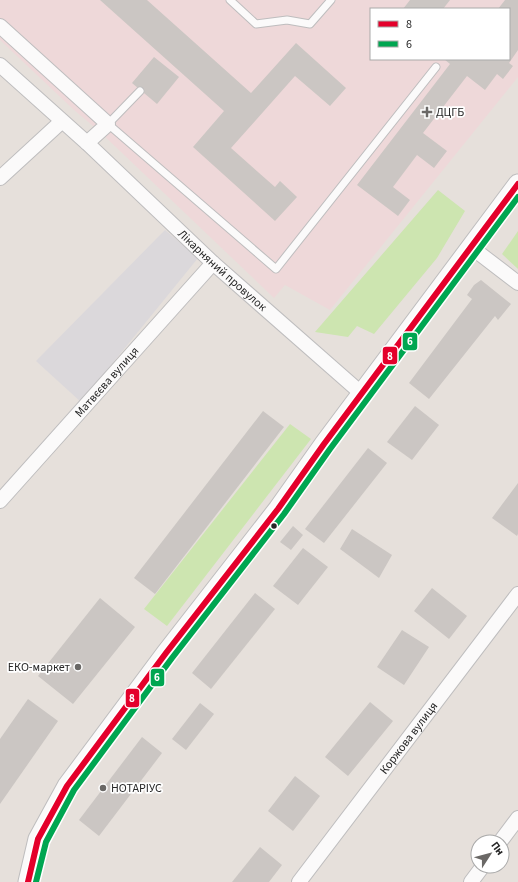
<svg xmlns="http://www.w3.org/2000/svg" width="518" height="882" viewBox="0 0 518 882" font-family="'Source Sans 3',sans-serif">
<rect width="100%" height="100%" fill="#e6e0db"/>
<path fill="#dbd8db" d="M 165,230 L 198,258 L 81,402 L 36,361 Z"/>
<path fill="#eed8d9" fill-rule="evenodd" d="M 0,0 L 518,0 L 518,77 L 330,310 L 285,285 L 274,298 L 99,131 L 74,110 L 0,40 ZM 371,9 L 509,9 L 509,59 L 371,59 Z"/>
<g fill="#cde5b0">
<path d="M 438,190 L 465,211 L 437,258 L 374,334 L 357,326 L 348,337 L 315,332 Z"/>
<path d="M 518,231 L 518,269 L 502,254 Z"/>
<path d="M 290,424 L 311,439 L 167,626 L 144,609 Z"/>
</g>
<g fill="#cbc6c3">
<path d="M 100,0 L 147,0 L 251,93 L 296,43 L 346,88 L 330,106 L 295,76 L 231,148 L 275,187 L 280,181 L 297,197 L 275,221 L 193,147 L 224,111 Z"/>
<path d="M 410,0 L 450,0 L 443,9 L 403,9 Z"/>
<path d="M 505,0 L 518,0 L 518,50 L 509,63 L 513,66 L 503,79 L 497,74 L 485,90 L 467,76 L 423,133 L 447,151 L 434,168 L 417,155 L 393,187 L 410,200 L 398,216 L 357,185 L 450,64 L 444,59 L 509,59 L 509,9 L 498,9 Z"/>
<path d="M 154,57 L 179,77 L 157,104 L 132,83 Z"/>
<path d="M 481,280 L 511,304 L 498,320 L 495,316 L 429,399 L 409,383 L 472,299 L 467,295 L 474,285 Z"/>
<path d="M 415,406 L 439,425 L 412,460 L 387,442 Z"/>
<path d="M 263,411 L 284,427 L 155,594 L 134,578 Z"/>
<path d="M 368,448 L 387,463 L 324,543 L 305,529 Z"/>
<path d="M 518,483 L 518,534 L 517,536 L 492,518 Z"/>
<path d="M 293,526 L 303,535 L 291,550 L 280,542 Z"/>
<path d="M 352,529 L 392,555 L 379,578 L 340,549 Z"/>
<path d="M 303,548 L 328,567 L 298,605 L 273,586 Z"/>
<path d="M 432,588 L 467,616 L 449,639 L 414,611 Z"/>
<path d="M 255,593 L 275,609 L 211,689 L 192,673 Z"/>
<path d="M 100,598 L 135,627 L 73,704 L 38,676 Z"/>
<path d="M 402,630 L 429,647 L 404,685 L 377,667 Z"/>
<path d="M 28,699 L 58,721 L 0,804 L 0,739 Z"/>
<path d="M 370,702 L 393,721 L 348,776 L 325,757 Z"/>
<path d="M 200,703 L 214,714 L 186,750 L 172,739 Z"/>
<path d="M 142,737 L 162,753 L 99,836 L 79,820 Z"/>
<path d="M 295,776 L 320,796 L 293,831 L 268,811 Z"/>
<path d="M 260,847 L 282,865 L 269,882 L 232,882 Z"/>
</g>
<g fill="none" stroke-linecap="round" stroke-linejoin="round">
<defs>
<g id="lane">
<path d="M 230,0 L 256,24 L 287,20 L 310,24 L 331,0"/>
<path d="M 140,91 L 108,124 L 276,269 L 436,67"/>
</g>
<g id="street">
<path id="s1" d="M 0,26 L 108,124 L 87,143 L 213,263 L 361,393"/>
<path d="M 0,65 L 87,143"/>
<path d="M 0,178 L 61,122"/>
<path d="M 471,247 L 518,283"/>
<path id="s2" d="M 0,501 L 213,263"/>
<path d="M 500,842 L 518,818"/>
<path id="s3" d="M 299,882 L 518,594"/>
<path d="M 471,882 L 483,866"/>
</g>
<path id="secondary" d="M 28,882 L 38,839 L 67,786 L 166,653 L 278,509 L 324,444 L 518,184"/>
</defs>
<use href="#lane" stroke="#bebdbe" stroke-width="9"/>
<use href="#street" stroke="#bebdbe" stroke-width="16"/>
<use href="#secondary" stroke="#bebdbe" stroke-width="21"/>
<use href="#lane" stroke="#fbfafa" stroke-width="7"/>
<use href="#street" stroke="#fbfafa" stroke-width="14"/>
<use href="#secondary" stroke="#fbfafa" stroke-width="19"/>
<defs>
<path id="bus-1" d="M 28,882 L 38,839 L 67,786 L 166,653 L 278,509 L 324,444 L 518,184"/>
<path id="bus-2" d="M 36,882 L 46,842 L 74,790 L 172,658 L 284,514 L 330,449 L 518,197"/>
</defs>
<use href="#bus-1" stroke="#fff" stroke-width="9"/>
<use href="#bus-2" stroke="#fff" stroke-width="9"/>
<use href="#bus-1" stroke="#e4002b" stroke-width="6"/>
<use href="#bus-2" stroke="#00a651" stroke-width="6"/>
</g>
<g fill="#6a6866" stroke="#fff" stroke-width="1.5">
<path d="M425 106h4v4h4v4h-4v4h-4v-4h-4v-4h4z"/>
<circle cx="78" cy="667" r="4"/>
<circle cx="103" cy="788" r="4"/>
</g>
<circle fill="#272727" stroke="#fff" stroke-width="1.5" cx="274" cy="526" r="3.5"/>
<g text-anchor="middle" dominant-baseline="central" stroke-width="3.5" stroke-linejoin="round" paint-order="stroke">
<g font-size="12" fill="#272727" stroke="#fff" text-anchor="start">
<text x="436" y="112">ДЦГБ</text>
<text x="70" y="667" text-anchor="end">ЕКО-маркет</text>
<text x="111" y="788">НОТАРІУС</text>
</g>
<g font-size="12" fill="#272727" stroke="#fff">
<text stroke="none"><textPath href="#s1" startOffset="360">Лікарняний провулок</textPath></text>
<text stroke="none"><textPath href="#s2" startOffset="160">Матвєєва вулиця</textPath></text>
<text stroke="none"><textPath href="#s3" startOffset="181">Коржова вулиця</textPath></text>
</g>
</g>
<g stroke="#fff" stroke-width="1.5">
<rect x="402" y="332" width="16" height="19" rx="4" fill="#00a651"/>
<rect x="382" y="346" width="16" height="19" rx="4" fill="#e4002b"/>
<rect x="150" y="668" width="15" height="19" rx="4" fill="#00a651"/>
<rect x="125" y="688" width="15" height="20" rx="4" fill="#e4002b"/>
</g>
<g font-size="11" text-anchor="middle" font-weight="bold" fill="#fff">
<text x="410" y="345">6</text>
<text x="390" y="360">8</text>
<text x="157" y="681">6</text>
<text x="132" y="702">8</text>
</g>
<rect x="370" y="8" width="140" height="52" fill="#ffffff" stroke="#a9a9a9"/>
<rect x="378" y="21" width="20" height="6" fill="#e4002b" stroke="#a9a9a9"/>
<text x="406" y="28" font-size="12" fill="#272727">8</text>
<rect x="378" y="41" width="20" height="6" fill="#00a651" stroke="#a9a9a9"/>
<text x="406" y="48" font-size="12" fill="#272727">6</text>
<g transform="translate(490 854) rotate(54)"><circle r="19" fill="#ffffff" stroke="#a9a9a9"/>
<path d="M0-3L7 15L0 10L-7 15Z" fill="#6a6866"/>
<text y="-6" font-size="11" font-weight="bold" text-anchor="middle" fill="#272727">Пн</text>
</g>
</svg>
